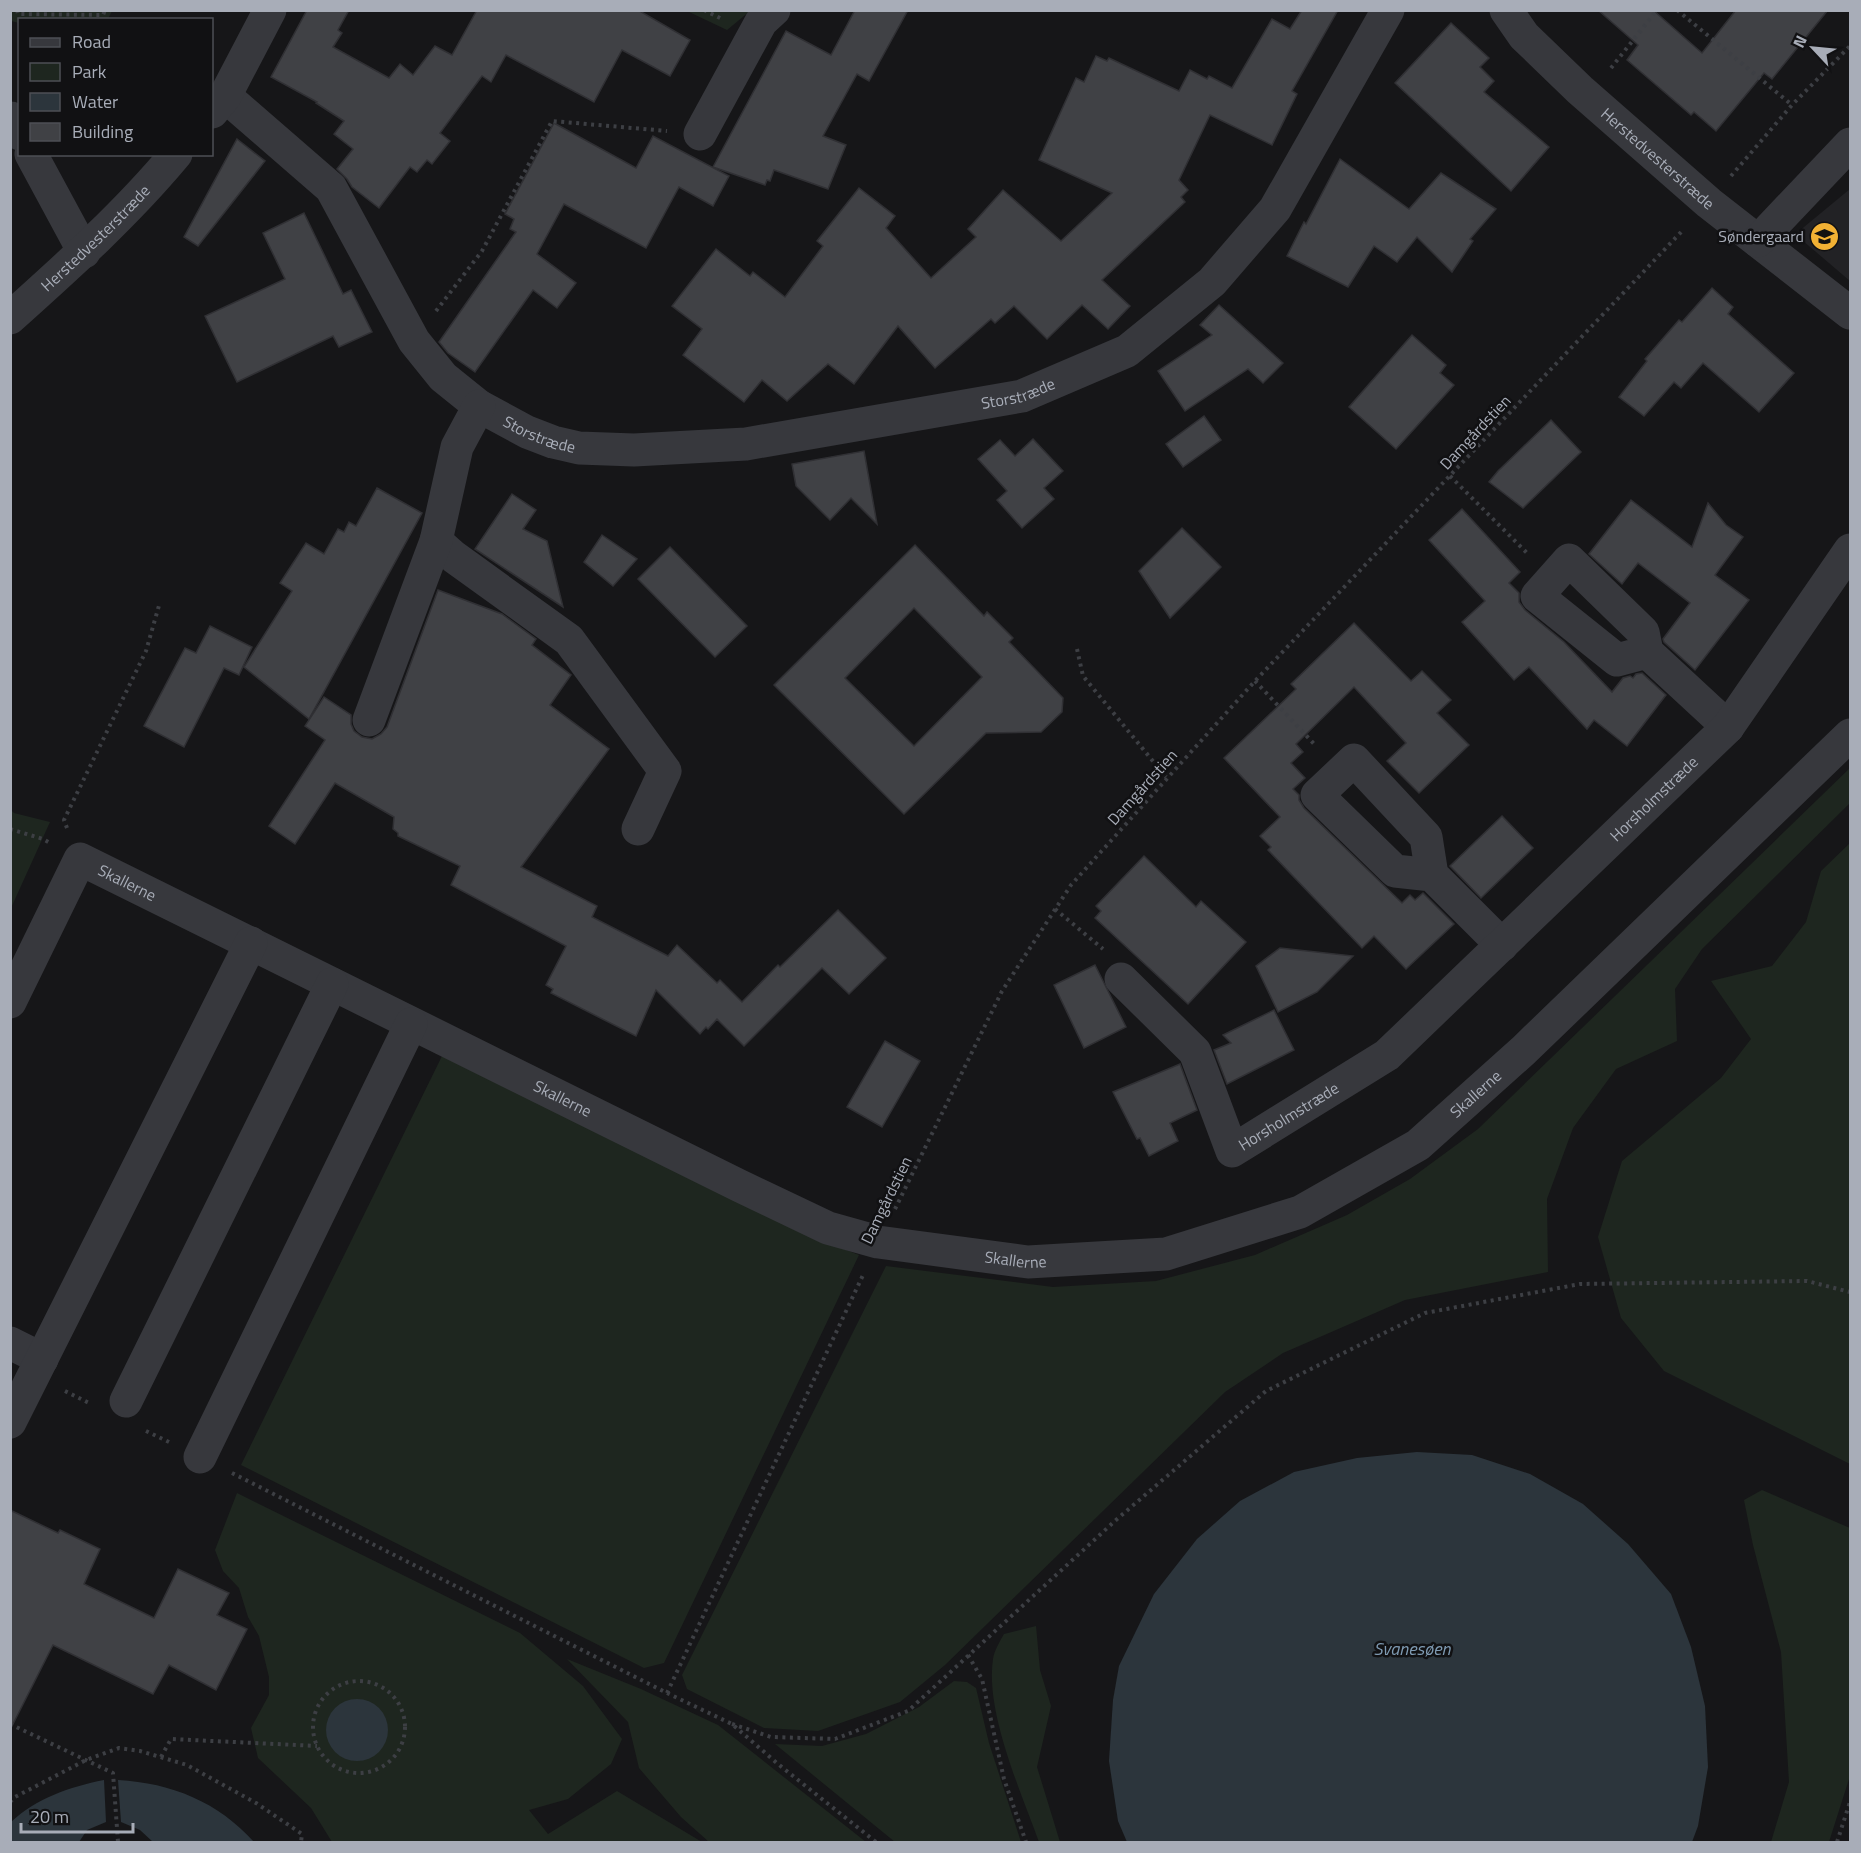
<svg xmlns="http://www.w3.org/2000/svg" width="1861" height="1853" viewBox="0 0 1861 1853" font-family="'Titillium Web',sans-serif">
<rect width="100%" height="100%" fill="#161618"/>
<path fill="#222225" d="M 1850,189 L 1850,281 L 1802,240 L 1798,232 Z"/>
<g fill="#1e261f">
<path d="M 10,11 L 11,10 L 112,11 L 108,19 L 20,20 L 19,23 L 11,21 Z"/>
<path d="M 687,11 L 750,11 L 727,30 Z"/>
<path d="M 1850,768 L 1850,803 L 1702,949 L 1675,989 L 1677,1041 L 1616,1069 L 1573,1128 L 1547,1199 L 1548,1272 L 1405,1300 L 1283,1353 L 1225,1392 L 945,1665 L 900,1702 L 818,1731 L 764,1728 L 687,1689 L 682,1675 L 886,1266 L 1053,1287 L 1156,1281 L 1255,1255 L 1347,1215 L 1410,1179 L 1478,1129 Z"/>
<path d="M 11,810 L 14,813 L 50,822 L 11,908 Z"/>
<path d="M 1850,843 L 1850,1464 L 1664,1371 L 1621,1318 L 1598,1237 L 1622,1161 L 1721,1078 L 1751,1039 L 1711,981 L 1772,966 L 1806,922 L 1821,871 Z"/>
<path d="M 442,1056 L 811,1236 L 859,1255 L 664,1663 L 644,1668 L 241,1465 Z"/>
<path d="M 1762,1490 L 1850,1528 L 1850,1776 L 1829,1842 L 1771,1842 L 1789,1782 L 1781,1652 L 1753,1545 L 1744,1500 Z"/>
<path d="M 237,1493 L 520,1633 L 583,1686 L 622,1739 L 611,1764 L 568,1799 L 529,1810 L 548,1834 L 617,1791 L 702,1842 L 332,1842 L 311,1808 L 258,1758 L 251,1728 L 269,1695 L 269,1677 L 259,1636 L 248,1617 L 239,1588 L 223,1571 L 215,1550 Z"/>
<path d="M 1036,1626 L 1040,1670 L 1051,1706 L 1037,1767 L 1060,1842 L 1039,1842 C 1021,1792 985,1712 993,1659 C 994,1651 1000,1641 1004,1634 Z"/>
<path d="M 567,1659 L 641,1689 L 718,1725 L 866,1842 L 709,1842 L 681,1817 L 639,1768 L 628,1722 Z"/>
<path d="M 954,1681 L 967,1682 L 976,1688 L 989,1743 L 1021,1842 L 895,1842 L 775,1744 L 822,1746 L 866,1734 L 919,1707 Z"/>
</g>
<g fill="#2c353c">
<path d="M 1417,1452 L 1472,1455 L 1530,1474 L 1583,1504 L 1628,1544 L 1671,1594 L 1691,1647 L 1705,1706 L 1708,1767 L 1698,1826 L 1692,1842 L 1127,1842 L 1118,1821 L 1109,1761 L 1113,1700 L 1119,1666 L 1154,1594 L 1197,1539 L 1240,1501 L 1294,1472 L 1357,1458 Z"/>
<circle cx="357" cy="1730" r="31"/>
<path d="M 104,1780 L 106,1822 L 87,1830 L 79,1842 L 11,1842 L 11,1822 C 37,1798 69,1787 104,1780 Z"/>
<path d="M 118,1780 C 172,1783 218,1802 254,1842 L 153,1842 L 140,1830 L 121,1822 Z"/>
</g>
<g fill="#404145" stroke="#303034" stroke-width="1.5" fill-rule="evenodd">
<path d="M 307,10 L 349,10 L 338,30 L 342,33 L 333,47 L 389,78 L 400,64 L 413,75 L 435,46 L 452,55 L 477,10 L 638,10 L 690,40 L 670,76 L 622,50 L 594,102 L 506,55 L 491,82 L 482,76 L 440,133 L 450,141 L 432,164 L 427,160 L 417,172 L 410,167 L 379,208 L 352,187 L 347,179 L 337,169 L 353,149 L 334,134 L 344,121 L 316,103 L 317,102 L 271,77 Z"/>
<path d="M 855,10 L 908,10 L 869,81 L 857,74 L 823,136 L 846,145 L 828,189 L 774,170 L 770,181 L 767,180 L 765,185 L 713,167 L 786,31 L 831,55 Z"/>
<path d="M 1302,10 L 1338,10 L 1292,91 L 1297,94 L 1272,145 L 1210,115 L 1179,180 L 1188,190 L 1181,197 L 1185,202 L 1102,280 L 1130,306 L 1108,329 L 1082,305 L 1047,339 L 1014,306 L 995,323 L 991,319 L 935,368 L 898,326 L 854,384 L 828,364 L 787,401 L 762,380 L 744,402 L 683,355 L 702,329 L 672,306 L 716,249 L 750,276 L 753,272 L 785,297 L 823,246 L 817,241 L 859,188 L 895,216 L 886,228 L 931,278 L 976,237 L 968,229 L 1003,190 L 1061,241 L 1112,193 L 1039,160 L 1076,78 L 1084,82 L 1096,56 L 1107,61 L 1109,58 L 1179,91 L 1190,70 L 1207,79 L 1209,76 L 1232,88 L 1272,19 L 1290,29 Z"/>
<path d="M 1598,10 L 1653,10 L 1702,53 L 1736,10 L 1828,10 L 1772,79 L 1764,73 L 1716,131 L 1694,112 L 1691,115 L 1627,60 L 1638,45 Z"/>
<path d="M 1451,23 L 1489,58 L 1480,67 L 1494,81 L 1484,92 L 1549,147 L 1511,191 L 1395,83 Z"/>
<path d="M 554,123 L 636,168 L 653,136 L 729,176 L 713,206 L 679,187 L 646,248 L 564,204 L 537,254 L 576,283 L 557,308 L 533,290 L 475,372 L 448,353 L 439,342 L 516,232 L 510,229 L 514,219 L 505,214 Z"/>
<path d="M 237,139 L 265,161 L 198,246 L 184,237 Z"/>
<path d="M 1340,159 L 1409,209 L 1441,173 L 1496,209 L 1470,239 L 1473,241 L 1452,272 L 1417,237 L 1397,262 L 1374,246 L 1348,287 L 1287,256 L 1304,222 L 1306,224 Z"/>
<path d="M 304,213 L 343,294 L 351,290 L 372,332 L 339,347 L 333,336 L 237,382 L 205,316 L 285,279 L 263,233 Z"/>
<path d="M 1712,288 L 1733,307 L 1728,314 L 1794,373 L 1759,412 L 1703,363 L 1681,388 L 1674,382 L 1644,416 L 1619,397 L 1647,361 L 1645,359 L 1679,320 L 1682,322 Z"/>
<path d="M 1219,305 L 1283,363 L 1263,383 L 1248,369 L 1185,411 L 1158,371 L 1212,335 L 1200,325 Z"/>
<path d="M 1412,335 L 1446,365 L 1440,373 L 1454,385 L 1396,449 L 1349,407 Z"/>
<path d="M 1204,416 L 1221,440 L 1183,467 L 1166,444 Z"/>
<path d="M 1551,420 L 1581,452 L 1523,508 L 1489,482 L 1498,471 Z"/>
<path d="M 1033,439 L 1063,471 L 1044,488 L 1054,499 L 1022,528 L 997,500 L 1007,491 L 978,459 L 1000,440 L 1015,456 Z"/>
<path d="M 864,451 L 877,524 L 851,498 L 830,520 L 796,486 L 792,464 Z"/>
<path d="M 377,488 L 422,513 L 309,719 L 244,667 L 292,591 L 280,583 L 306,543 L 324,554 L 338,529 L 344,532 L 349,522 L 356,526 Z"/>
<path d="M 512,494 L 536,510 L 523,529 L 547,541 L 563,607 L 475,549 Z"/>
<path d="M 1631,500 L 1692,547 L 1708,503 L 1726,525 L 1743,537 L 1715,575 L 1749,600 L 1695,670 L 1664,642 L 1663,639 L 1690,603 L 1638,563 L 1622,584 L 1589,554 Z"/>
<path d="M 1462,509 L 1520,572 L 1509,583 L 1519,593 L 1519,602 L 1525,610 L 1564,642 L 1612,692 L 1623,678 L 1630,676 L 1633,678 L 1636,674 L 1642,673 L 1666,695 L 1627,746 L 1594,720 L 1587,729 L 1529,667 L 1514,680 L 1462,622 L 1485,601 L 1429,540 Z"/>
<path d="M 1182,528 L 1221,567 L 1170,618 L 1139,571 Z"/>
<path d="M 602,535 L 637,559 L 613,586 L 584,562 Z"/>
<path d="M 915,545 L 984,616 L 987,612 L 1013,638 L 1009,642 L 1063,698 L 1062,712 L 1041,732 L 986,733 L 904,814 L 774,685 ZM 914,608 L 982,677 L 914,746 L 845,678 Z"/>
<path d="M 670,547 L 747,626 L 715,657 L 638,579 Z"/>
<path d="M 438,590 L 502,614 L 536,639 L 532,645 L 571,675 L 550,705 L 609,749 L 521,867 L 597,906 L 592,917 L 668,956 L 677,945 L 717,983 L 720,980 L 742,1002 L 778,965 L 780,967 L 838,910 L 886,958 L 849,994 L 822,968 L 744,1046 L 717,1019 L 708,1029 L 706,1027 L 700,1034 L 656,990 L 636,1036 L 551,993 L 553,989 L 546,985 L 566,946 L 451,885 L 460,866 L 398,836 L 398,833 L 393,829 L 394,817 L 335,783 L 295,844 L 269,826 L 325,740 L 305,726 L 324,697 L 351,715 L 351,724 L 354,731 L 362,737 L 372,739 L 381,734 L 387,727 Z"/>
<path d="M 1354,623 L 1411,681 L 1422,671 L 1451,700 L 1437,713 L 1469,745 L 1419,793 L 1387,761 L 1406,743 L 1354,687 L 1296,744 L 1303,752 L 1291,763 L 1305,778 L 1293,789 L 1299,795 L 1299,800 L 1304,808 L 1402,903 L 1410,895 L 1415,900 L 1423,893 L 1454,924 L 1406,969 L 1374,936 L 1362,948 L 1268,850 L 1271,847 L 1260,836 L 1280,817 L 1224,758 L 1296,689 L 1291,684 Z"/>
<path d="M 210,626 L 252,647 L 239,675 L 224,668 L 184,747 L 144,726 L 185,648 L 196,653 Z"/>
<path d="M 1502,816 L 1533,848 L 1481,898 L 1450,866 Z"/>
<path d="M 1144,856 L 1196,907 L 1201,901 L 1246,942 L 1188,1004 L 1095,918 L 1101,911 L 1096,906 Z"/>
<path d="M 1280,948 L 1353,956 L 1317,992 L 1278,1012 L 1256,966 Z"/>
<path d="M 1095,965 L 1126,1027 L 1084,1048 L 1054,985 Z"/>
<path d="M 1274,1010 L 1294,1050 L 1227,1084 L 1214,1050 L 1231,1043 L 1223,1035 Z"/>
<path d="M 885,1041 L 920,1061 L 882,1127 L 847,1107 Z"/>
<path d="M 1180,1064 L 1197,1110 L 1170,1123 L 1178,1141 L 1149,1156 L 1140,1138 L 1137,1139 L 1113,1092 Z"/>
<path d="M 10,1510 L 58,1533 L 60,1530 L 100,1549 L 84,1584 L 154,1618 L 178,1569 L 229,1593 L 217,1615 L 247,1629 L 216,1690 L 169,1665 L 153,1694 L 53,1645 L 10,1730 Z"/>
</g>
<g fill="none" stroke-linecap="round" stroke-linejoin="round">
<g stroke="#3d3f44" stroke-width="4" stroke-dasharray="3 4.5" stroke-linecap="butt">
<path d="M 17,10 L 18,14 L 103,15 L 105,10"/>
<path d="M 704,10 L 722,19"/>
<path d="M 1677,10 L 1792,105"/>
<path d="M 1611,68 L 1657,10"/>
<path d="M 1731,176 L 1792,105 L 1850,46"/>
<path d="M 436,311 L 482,251 L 552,121 L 667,131"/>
<path d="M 1450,476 L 1528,554"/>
<path d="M 1077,649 L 1083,676 L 1166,777"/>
<path d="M 1255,681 L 1316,746"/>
<path d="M 67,828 L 64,820 L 146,651 L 160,602"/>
<path d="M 10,829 L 43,839 L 50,843"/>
<path d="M 1055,909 L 1103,949"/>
<path d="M 895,1209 L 1002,991 L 1071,885 L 1255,681 L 1684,229"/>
<path d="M 65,1391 L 91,1404"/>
<path d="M 146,1431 L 169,1442"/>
<path d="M 232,1473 L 667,1693 L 732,1724 L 778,1764 L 876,1842"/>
<path d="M 968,1655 L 982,1679 L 1004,1779 L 1026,1842"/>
<circle cx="359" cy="1727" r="46"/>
<path d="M 667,1693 L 863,1275"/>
<path d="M 10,1724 L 113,1773 L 118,1842"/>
<path d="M 732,1724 L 771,1737 L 835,1739 L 908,1711 L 1116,1520 L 1266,1391 L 1425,1313 L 1580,1284 L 1807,1281 L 1850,1292"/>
<path d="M 161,1757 L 171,1739 L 317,1746"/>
<path d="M 10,1802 L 15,1797 L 86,1760 L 119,1748 L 140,1751 L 187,1765 L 256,1803 L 302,1834 L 301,1842"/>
<path d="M 1837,1842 L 1850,1802"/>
</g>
<g stroke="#37383d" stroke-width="33">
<path id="s1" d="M 1506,10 L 1524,36 L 1580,90 L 1709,203 L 1850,313"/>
<path id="s2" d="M 225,96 L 331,188 L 414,341 L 443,377 L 479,406 L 527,432 L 553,442 L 579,448 L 634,450 L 746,444 L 1022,396 L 1127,351 L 1212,282 L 1275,209 L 1388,10"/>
<path d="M 212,112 L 225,96 L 270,10"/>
<path d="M 11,118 L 20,134"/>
<path d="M 700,134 L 761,22 L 774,10"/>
<path d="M 31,154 L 84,252"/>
<path d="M 1758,241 L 1850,144"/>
<path id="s3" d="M 10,318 C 68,266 126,214 176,154"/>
<path d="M 436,541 L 454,557 L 569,640 L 665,771 L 638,829"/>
<path d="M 1647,652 L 1617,660 L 1537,596 L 1569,560 L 1643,632 L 1647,652 L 1728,727"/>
<path d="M 369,720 L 436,541 L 457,447 L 479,406"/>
<path d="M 1432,875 L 1395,871 L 1317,795 L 1354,760 L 1426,837 L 1432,875 L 1502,945"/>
<path id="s4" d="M 1121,979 L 1195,1052 L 1232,1151 L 1387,1055 L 1728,727 L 1850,550"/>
<path id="s5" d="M 10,1002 L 80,859 L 740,1186 L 828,1228 L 878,1242 L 1028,1262 L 1166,1254 L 1300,1212 L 1418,1145 L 1524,1050 L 1850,735"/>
<path d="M 10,1343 L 42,1359"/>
<path d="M 126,1401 L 332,984"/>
<path d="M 10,1422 L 251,943"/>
<path d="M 200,1457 L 411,1024"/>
</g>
</g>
<defs>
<symbol id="school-disc" viewBox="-11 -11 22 22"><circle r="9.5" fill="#f2b134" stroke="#111113"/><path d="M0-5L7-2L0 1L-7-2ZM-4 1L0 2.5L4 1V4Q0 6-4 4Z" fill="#111"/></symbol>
</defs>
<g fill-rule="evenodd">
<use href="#school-disc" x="1808" y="220" width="33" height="33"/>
</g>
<g text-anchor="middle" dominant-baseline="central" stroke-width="5" stroke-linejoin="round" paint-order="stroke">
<g font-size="16" fill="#a8adb8" stroke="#111113">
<text stroke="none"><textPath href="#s1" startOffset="213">Herstedvesterstræde</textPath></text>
<text stroke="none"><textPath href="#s3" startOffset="117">Herstedvesterstræde</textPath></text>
<text stroke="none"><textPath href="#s2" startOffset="960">Storstræde</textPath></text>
<text stroke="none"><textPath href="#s2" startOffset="474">Storstræde</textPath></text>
<text transform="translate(1475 432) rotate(-47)">Damgårdstien</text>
<text transform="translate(1142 787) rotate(-48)">Damgårdstien</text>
<text stroke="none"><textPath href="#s4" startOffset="762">Horsholmstræde</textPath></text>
<text stroke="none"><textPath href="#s5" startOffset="212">Skallerne</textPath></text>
<text stroke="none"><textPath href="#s5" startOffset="1688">Skallerne</textPath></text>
<text stroke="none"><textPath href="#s5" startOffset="698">Skallerne</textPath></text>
<text stroke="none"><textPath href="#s4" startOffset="276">Horsholmstræde</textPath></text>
<text transform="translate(886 1200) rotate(-64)">Damgårdstien</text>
<text stroke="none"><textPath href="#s5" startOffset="1184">Skallerne</textPath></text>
</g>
<g font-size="16" fill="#a8adb8" stroke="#111113" text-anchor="end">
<text x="1804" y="236">Søndergaard</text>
</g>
<g font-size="18" font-style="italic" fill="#7f9bb3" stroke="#111113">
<text x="1412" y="1648">Svanesøen</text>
</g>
</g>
<rect width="1861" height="1853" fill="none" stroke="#a8adb8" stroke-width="24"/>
<rect x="18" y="18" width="195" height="138" fill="#111113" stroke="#4d4f55" stroke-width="1.5"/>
<rect x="30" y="38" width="30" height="9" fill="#37383d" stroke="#4d4f55" stroke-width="1.5"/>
<text x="72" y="48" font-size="18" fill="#a8adb8">Road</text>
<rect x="30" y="63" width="30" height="18" fill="#1e261f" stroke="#4d4f55" stroke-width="1.5"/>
<text x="72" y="78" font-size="18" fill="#a8adb8">Park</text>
<rect x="30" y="93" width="30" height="18" fill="#2c353c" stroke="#4d4f55" stroke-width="1.5"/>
<text x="72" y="108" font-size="18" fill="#a8adb8">Water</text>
<rect x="30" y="123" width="30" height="18" fill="#404145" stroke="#4d4f55" stroke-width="1.5"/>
<text x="72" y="138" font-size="18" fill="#a8adb8">Building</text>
<g transform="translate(1813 48) rotate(296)" stroke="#111113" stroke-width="4.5" paint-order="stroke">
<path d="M0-4.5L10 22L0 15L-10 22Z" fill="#a8adb8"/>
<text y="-9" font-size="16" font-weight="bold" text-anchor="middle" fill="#a8adb8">N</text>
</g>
<path d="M21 1823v9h112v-9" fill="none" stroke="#a8adb8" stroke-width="3"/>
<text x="30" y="1823" font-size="18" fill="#a8adb8" stroke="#111113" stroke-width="4.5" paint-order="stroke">20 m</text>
</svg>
